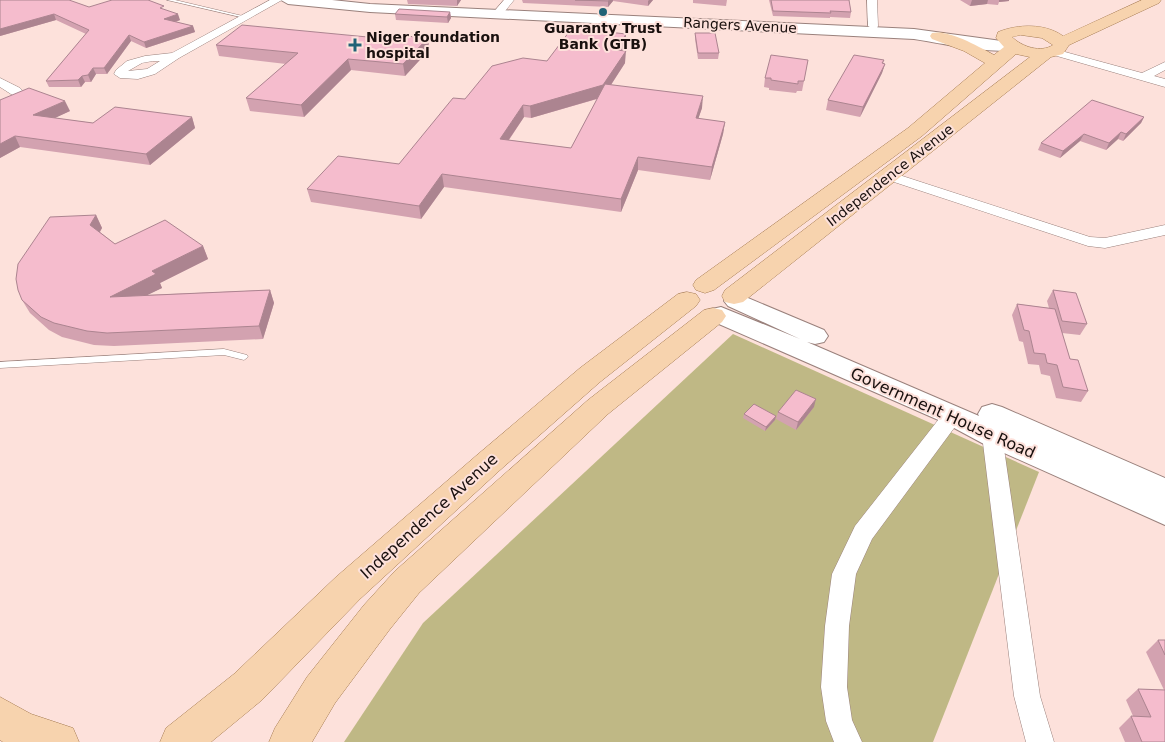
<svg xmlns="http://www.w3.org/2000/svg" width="1165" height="742" viewBox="0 0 1165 742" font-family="'DejaVu Sans',sans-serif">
<rect width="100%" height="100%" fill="#fde1db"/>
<path fill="#bfb885" d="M 733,334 L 1039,472 L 933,742 L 344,742 L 423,623 Z"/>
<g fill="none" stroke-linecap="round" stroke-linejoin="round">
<defs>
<g id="lane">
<path d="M 167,0 L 175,0 L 247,17 L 245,18 Z"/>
<path d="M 224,349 L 247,355 L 248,357 L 244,360 L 224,355 L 0,368 L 0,362 Z"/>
</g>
<g id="street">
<path d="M 270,0 L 282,0 L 179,58 L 155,74 L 138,79 L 120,78 L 114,74 L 116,70 L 127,61 L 145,56 L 172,53 ZM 153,61 L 160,61 L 147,69 L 128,71 L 142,63 Z"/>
<path d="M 504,0 L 514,0 L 501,16 L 493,16 L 492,14 Z"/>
<path d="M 867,0 L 877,0 L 878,26 L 877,28 L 873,29 L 868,26 Z"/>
<path d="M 1054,49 L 1142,73 L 1165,62 L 1165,70 L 1154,76 L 1165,79 L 1165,87 L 1050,54 L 1048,52 Z"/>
<path d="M 0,78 L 20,88 L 27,97 L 25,100 L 0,111 L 0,102 L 14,96 L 0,87 Z"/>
<path d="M 890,172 L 1090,237 L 1105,238 L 1165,225 L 1165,235 L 1105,248 L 1088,246 L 885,179 L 883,176 L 885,173 Z"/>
<path d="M 953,408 L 960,410 L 963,415 L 960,420 L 872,539 L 856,574 L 849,626 L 847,687 L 852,720 L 862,742 L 834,742 L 826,721 L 821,687 L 825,626 L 832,574 L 855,526 L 946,410 Z"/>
<path d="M 992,427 L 999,430 L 1002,435 L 1040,696 L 1054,742 L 1026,742 L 1014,696 L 982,435 L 985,430 Z"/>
</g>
<g id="secondary">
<path d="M 281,0 L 332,0 L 370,4 L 914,29 L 1016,43 L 1019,46 L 1016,49 C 992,55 941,43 914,39 L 370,12 L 288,4 Z"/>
<path d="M 736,293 L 824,330 L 828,336 L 824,342 L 815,344 L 807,342 L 979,416 L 978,414 L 982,407 L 992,404 L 1002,407 L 1165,478 L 1165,525 L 982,443 L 943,422 L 712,321 L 709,315 L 712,309 L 721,307 L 800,339 L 728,306 L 724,301 L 728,296 Z"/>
</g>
<g id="primary">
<path d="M 1142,0 L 1161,0 L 1159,3 L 1069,45 L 1063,54 L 1051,57 L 743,302 L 734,304 L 725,302 L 722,296 L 725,290 L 1030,57 L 1016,54 L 922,136 L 714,290 L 705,293 L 696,290 L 693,285 L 696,280 L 908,128 L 985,63 L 964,51 L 932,39 L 930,36 L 932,33 C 948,29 980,47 994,55 L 1004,47 L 996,38 L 998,32 C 1018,24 1045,23 1063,36 ZM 1021,35 L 1042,38 L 1053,45 C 1041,53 1022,47 1012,37 Z"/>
<path d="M 687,292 L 696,294 L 700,300 L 696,306 L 600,382 L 499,471 L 360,599 L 262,700 L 211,742 L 160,742 L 166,728 L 234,674 L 336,577 L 477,455 L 580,368 L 678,294 Z"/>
<path d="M 713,308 L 722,310 L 726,316 L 722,322 L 608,414 L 419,593 L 390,629 L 335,703 L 312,742 L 269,742 L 275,728 L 307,677 L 364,605 L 395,571 L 588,400 L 704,310 Z"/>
<path d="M 0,697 L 31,714 L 73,728 L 79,742 L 3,742 L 0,740 Z"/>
</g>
</defs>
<use href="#lane" stroke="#9a817c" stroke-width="1"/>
<use href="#street" stroke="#9a817c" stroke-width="1"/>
<use href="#secondary" stroke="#9a817c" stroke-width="2"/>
<use href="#primary" stroke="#a67c53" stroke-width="1"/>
<use href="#lane" fill="#fff" fill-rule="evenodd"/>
<use href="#street" fill="#fff" fill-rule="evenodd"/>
<use href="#secondary" fill="#fff" fill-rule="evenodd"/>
<use href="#primary" fill="#f7d3ae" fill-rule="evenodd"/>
</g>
<g fill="#d3a2b0" fill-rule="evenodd">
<path d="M 0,0 L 89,7 L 165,10 L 180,20 L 176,22 L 193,26 L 195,32 L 146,48 L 131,41 L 107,74 L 96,74 L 91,82 L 85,82 L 81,87 L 49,87 L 46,81 L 86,34 L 56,20 L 0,36 Z"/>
<path d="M 407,0 L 461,0 L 457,6 L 408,4 Z"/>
<path d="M 522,0 L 653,0 L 648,6 L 613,1 L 608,7 L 523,3 Z"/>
<path d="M 693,0 L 727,0 L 726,6 L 693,3 Z"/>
<path d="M 769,0 L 849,0 L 851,12 L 850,18 L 830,17 L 830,18 L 773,16 Z"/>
<path d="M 960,0 L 1009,0 L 1009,1 L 999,2 L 998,5 L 987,4 L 970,6 Z"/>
<path d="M 450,12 L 451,18 L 448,23 L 396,20 L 395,14 Z"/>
<path d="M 695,33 L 719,53 L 718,59 L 698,59 L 695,39 Z"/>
<path d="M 378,38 L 428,38 L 429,50 L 405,76 L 351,70 L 304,117 L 250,111 L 246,98 L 286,64 L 219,56 L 216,45 Z"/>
<path d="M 626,46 L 623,51 L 625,63 L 611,85 L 702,108 L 698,119 L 725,122 L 723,134 L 710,180 L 638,170 L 621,212 L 444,187 L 421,219 L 311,202 L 307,189 L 399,164 L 465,99 L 547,61 ZM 597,99 L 571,148 L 509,140 L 524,117 L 531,118 Z"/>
<path d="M 808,60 L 802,91 L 797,91 L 796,93 L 769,90 L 769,88 L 764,87 L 765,78 Z"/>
<path d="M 884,60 L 883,64 L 885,64 L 882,73 L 860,117 L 826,110 L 828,100 Z"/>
<path d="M 0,100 L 70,111 L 54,118 L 93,123 L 192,117 L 195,128 L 150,165 L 20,147 L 0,158 Z"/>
<path d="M 1144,117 L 1141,123 L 1123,141 L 1118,139 L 1106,150 L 1080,141 L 1060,158 L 1038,150 L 1041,143 Z"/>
<path d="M 96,215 L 102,228 L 100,232 L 115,244 L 203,246 L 208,259 L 160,283 L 162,288 L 146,295 L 270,290 L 274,303 L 263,339 L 114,346 L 94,345 L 62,337 L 49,330 L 30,313 L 22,300 Z"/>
<path d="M 1053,290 L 1087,324 L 1080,335 L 1062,333 L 1070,359 L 1088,391 L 1081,402 L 1056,398 L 1050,376 L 1041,374 L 1039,365 L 1028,364 L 1023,342 L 1019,341 L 1012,315 L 1017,304 L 1049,308 L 1047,301 Z"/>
<path d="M 814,407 L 796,430 L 776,419 L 778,412 Z"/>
<path d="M 744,414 L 776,416 L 775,420 L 765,431 L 743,418 Z"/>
<path d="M 1158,640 L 1165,640 L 1165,742 L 1125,742 L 1119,728 L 1131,716 L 1133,716 L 1126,700 L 1138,689 L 1164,690 L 1146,652 Z"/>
</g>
<g fill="#ac8490">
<path d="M 457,0 L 461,0 L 457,6 Z"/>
<path d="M 610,0 L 613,0 L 613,1 L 608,7 L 608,1 Z"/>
<path d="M 649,0 L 653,0 L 648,6 L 648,1 Z"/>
<path d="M 972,0 L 988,0 L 987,4 L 970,6 Z"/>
<path d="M 999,0 L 1009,0 L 1009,1 L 999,2 Z"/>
<path d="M 450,12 L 451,18 L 448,23 L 447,17 Z"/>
<path d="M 54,14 L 56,20 L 0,36 L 0,29 Z"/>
<path d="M 178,14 L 180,20 L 166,25 L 164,19 Z"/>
<path d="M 193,26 L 195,32 L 146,48 L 144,42 Z"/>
<path d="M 626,34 L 626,46 L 616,61 L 616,50 Z"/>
<path d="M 129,35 L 131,41 L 107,74 L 104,68 Z"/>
<path d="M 428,38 L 429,50 L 405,76 L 403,64 Z"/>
<path d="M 626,51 L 625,63 L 603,97 L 531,118 L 530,106 Z"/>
<path d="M 348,59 L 351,70 L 304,117 L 301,105 Z"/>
<path d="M 885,64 L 882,73 L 860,117 L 863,107 Z"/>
<path d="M 93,68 L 96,74 L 91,82 L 88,75 Z"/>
<path d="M 82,76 L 85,82 L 81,87 L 78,80 Z"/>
<path d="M 703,96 L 702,108 L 694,131 L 696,118 Z"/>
<path d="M 65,101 L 70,111 L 38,126 L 33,115 Z"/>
<path d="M 523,105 L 524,117 L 501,151 L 500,139 Z"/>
<path d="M 192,117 L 195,128 L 150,165 L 146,154 Z"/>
<path d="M 1144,117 L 1141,123 L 1123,141 L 1126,134 Z"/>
<path d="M 725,122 L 723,134 L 710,180 L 712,167 Z"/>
<path d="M 1121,132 L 1118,139 L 1106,150 L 1109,143 Z"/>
<path d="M 1084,134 L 1080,141 L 1060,158 L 1063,151 Z"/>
<path d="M 15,136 L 20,147 L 0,158 L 0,144 Z"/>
<path d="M 638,157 L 638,170 L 621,212 L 621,199 Z"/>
<path d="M 442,174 L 444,187 L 421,219 L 419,206 Z"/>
<path d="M 96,215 L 102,228 L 96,238 L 90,225 Z"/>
<path d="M 203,246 L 208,259 L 160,283 L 162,288 L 117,310 L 110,297 L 152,271 Z"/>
<path d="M 270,290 L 274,303 L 263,339 L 259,326 Z"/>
<path d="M 816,399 L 814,407 L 796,430 L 798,422 Z"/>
<path d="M 776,416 L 775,420 L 765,431 L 766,427 Z"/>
</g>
<g fill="#f5bccd" stroke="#ac8490">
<path d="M 0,0 L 69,0 L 89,7 L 112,0 L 148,0 L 164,6 L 160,8 L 178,14 L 164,19 L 193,26 L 144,42 L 129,35 L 104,68 L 93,68 L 88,75 L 82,76 L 78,80 L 46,81 L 89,30 L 54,14 L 0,29 Z"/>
<path d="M 575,0 L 610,0 L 608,1 Z"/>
<path d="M 771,0 L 849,0 L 851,12 L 830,11 L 831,13 L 773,11 Z"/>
<path d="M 399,9 L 450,12 L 447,17 L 395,14 Z"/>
<path d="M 242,25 L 378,38 L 382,34 L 428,38 L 403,64 L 348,59 L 301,105 L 246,98 L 298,53 L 216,45 Z"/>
<path d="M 572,28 L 626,34 L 616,50 L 626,51 L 603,85 L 530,106 L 523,105 L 500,139 L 571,148 L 605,84 L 703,96 L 696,118 L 725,122 L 712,167 L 638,157 L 621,199 L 442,174 L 419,206 L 307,189 L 338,156 L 399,164 L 453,98 L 465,99 L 492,66 L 523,58 L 547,61 Z"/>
<path d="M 695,33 L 715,33 L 719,53 L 698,53 Z"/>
<path d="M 771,55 L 808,60 L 804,81 L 798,81 L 798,84 L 771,80 L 771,78 L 765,78 Z"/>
<path d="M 854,55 L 884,60 L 882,63 L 885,64 L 863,107 L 828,100 Z"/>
<path d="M 29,88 L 65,101 L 33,115 L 93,123 L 115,107 L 192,117 L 146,154 L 15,136 L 0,144 L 0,100 Z"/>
<path d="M 1092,100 L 1144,117 L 1126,134 L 1121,132 L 1109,143 L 1084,134 L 1063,151 L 1041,143 Z"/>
<path d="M 96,215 L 90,225 L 115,244 L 165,220 L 203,246 L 152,271 L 156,274 L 110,297 L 270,290 L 259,326 L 107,333 L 87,331 L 54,323 L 41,317 L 22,300 L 18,290 L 16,279 L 18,264 L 50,217 Z"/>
<path d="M 1053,290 L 1076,293 L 1087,324 L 1062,321 Z"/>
<path d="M 1017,304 L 1055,309 L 1070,359 L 1078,360 L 1088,391 L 1063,387 L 1057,365 L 1047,363 L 1045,354 L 1034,353 L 1029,331 L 1024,330 Z"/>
<path d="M 796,390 L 816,399 L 798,422 L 778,412 Z"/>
<path d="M 754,404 L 776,416 L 766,427 L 744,414 Z"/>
<path d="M 1158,640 L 1165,640 L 1165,655 Z"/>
<path d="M 1138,689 L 1165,690 L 1165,742 L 1142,742 L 1131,716 L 1151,717 Z"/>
</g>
<g fill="#216276" stroke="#fde1db" stroke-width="2">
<circle cx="603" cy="12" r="5"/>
<path d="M352.5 37.5h5v5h5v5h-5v5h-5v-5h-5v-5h5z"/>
</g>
<g text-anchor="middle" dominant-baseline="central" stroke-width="4" stroke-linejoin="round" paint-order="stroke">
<g font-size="14" fill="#19100e" stroke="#fde1db">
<text transform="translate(740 25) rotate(3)">Rangers Avenue</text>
<text transform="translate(890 175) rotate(-38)">Independence Avenue</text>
</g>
<g font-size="14" font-weight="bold" fill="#19100e" stroke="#fde1db">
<text x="603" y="28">Guaranty Trust<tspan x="603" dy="16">Bank (GTB)</tspan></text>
<text x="366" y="37" text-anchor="start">Niger foundation<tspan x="366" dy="16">hospital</tspan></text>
</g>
<g font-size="16" fill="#19100e" stroke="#fde1db">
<text transform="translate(943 413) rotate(24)">Government House Road</text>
<text transform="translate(429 516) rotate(-42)">Independence Avenue</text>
</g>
</g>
</svg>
